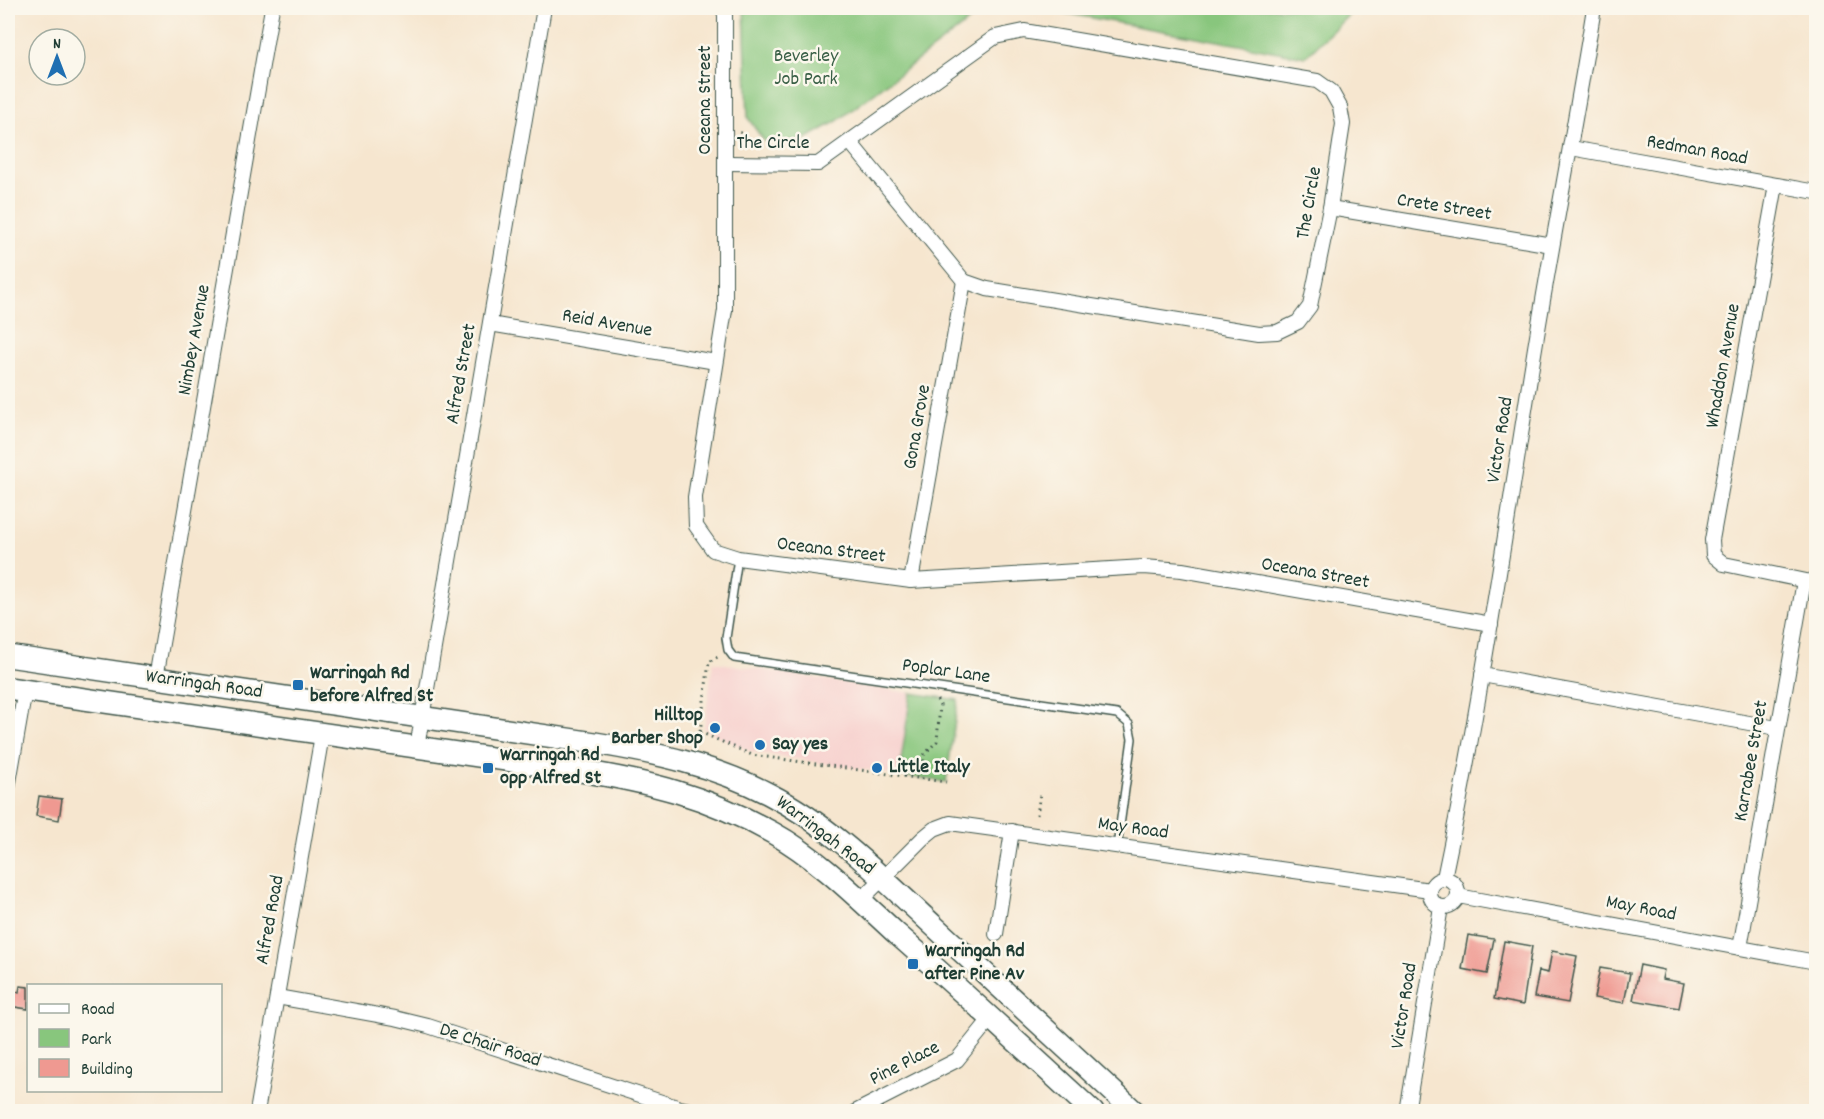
<svg xmlns="http://www.w3.org/2000/svg" width="1824" height="1119" viewBox="0 0 1824 1119" font-family="Dekko,sans-serif">
<rect width="100%" height="100%" fill="#fbf7ec"/>
<filter id="ink" filterUnits="userSpaceOnUse"><feTurbulence type="fractalNoise" baseFrequency=".0167" numOctaves="2"/><feDisplacementMap in="SourceGraphic" scale="12" xChannelSelector="R" yChannelSelector="G"/><feConvolveMatrix kernelMatrix="1 2 1 2 8 2 1 2 1" color-interpolation-filters="sRGB"/></filter>
<filter id="wash" filterUnits="userSpaceOnUse"><feTurbulence type="fractalNoise" baseFrequency=".008" numOctaves="4" result="noise"/><feDisplacementMap in="SourceGraphic" scale="24" xChannelSelector="R" yChannelSelector="G"/><feGaussianBlur stdDeviation="1.35" result="paint"/><feColorMatrix in="noise" values="0 0 0 0 0 0 0 0 0 0 0 0 0 0 0 0 0 1.4 0 .05"/><feComposite in="paint" operator="in"/></filter>
<g filter="url(#wash)">
<rect width="100%" height="100%" fill="#f6e6cf"/>
<path fill="#f7d0cd" d="M 713,662 L 911,693 L 913,698 L 899,775 L 752,752 L 704,729 Z"/>
<g fill="#88c67d" stroke="#548258" stroke-width="1.5">
<path d="M 744,8 L 1002,8 L 980,13 L 837,121 L 802,141 L 764,141 L 748,118 Z"/>
<path d="M 1037,8 L 1356,8 L 1305,57 Z"/>
<path d="M 911,693 L 958,700 L 946,782 L 899,775 Z"/>
</g>
<g id="blocks">
<g fill="#ef9991">
<path d="M 39,796 L 62,799 L 59,820 L 36,816 Z"/>
<path d="M 1468,935 L 1494,939 L 1487,974 L 1462,969 Z"/>
<path d="M 1504,941 L 1532,946 L 1523,1005 L 1494,999 Z"/>
<path d="M 1552,951 L 1577,956 L 1568,1003 L 1534,997 L 1539,971 L 1548,973 Z"/>
<path d="M 1640,965 L 1664,970 L 1662,979 L 1684,983 L 1679,1008 L 1633,1000 Z"/>
<path d="M 1600,968 L 1630,973 L 1624,1003 L 1594,998 Z"/>
<path d="M 20,986 L 28,987 L 28,1009 L 9,1006 L 11,991 L 19,992 Z"/>
</g>
</g>
</g>
<g filter="url(#ink)">
<use href="#blocks" fill-opacity="0" stroke="#3f564b" stroke-width="1.5"/>
<g fill="none" stroke-linecap="round" stroke-linejoin="round">
<defs>
<path id="service" d="M 738,558 L 726,638 L 728,650 L 734,658 L 1117,714 L 1129,724 L 1132,739 L 1117,847"/>
<g id="minor">
<path d="M 723,8 L 725,15 L 725,310 L 695,497 L 696,526 L 713,550 L 738,558 L 911,581 L 1144,567 L 1182,570 L 1491,624"/>
<path d="M 1571,148 L 1816,192"/>
<path d="M 726,163 L 818,164 L 995,37 L 1024,31 L 1317,81 L 1331,91 L 1340,107 L 1343,124 L 1330,208 L 1310,306 L 1298,322 L 1277,332 L 1259,333 L 987,289 L 964,281 L 850,142"/>
<path d="M 1776,185 L 1712,540 L 1713,555 L 1724,564 L 1816,583"/>
<path d="M 1330,208 L 1552,245"/>
<path d="M 490,324 L 716,362"/>
<path d="M 911,581 L 964,281"/>
<path d="M 1482,675 L 1777,728"/>
<path d="M 156,678 L 272,8"/>
<path d="M 417,747 L 544,8"/>
<path d="M 8,788 L 25,690"/>
<path d="M 1444,878 C 1480,707 1505,533 1533,360 C 1552,242 1575,125 1594,8"/>
<circle cx="1444" cy="893" r="14"/>
<path d="M 1458,896 L 1816,962"/>
<path d="M 860,901 L 923,838 L 934,829 L 950,823 L 1430,890"/>
<path d="M 996,934 L 1012,831"/>
<path d="M 1740,948 L 1804,581"/>
<path d="M 277,997 L 395,1018 L 428,1026 L 680,1108 L 699,1112"/>
<path d="M 257,1112 L 322,735"/>
<path d="M 855,1112 L 957,1060 L 991,1018"/>
<path d="M 1407,1112 L 1441,907"/>
</g>
<g id="trunk">
<path d="M 8,656 L 595,743 C 656,753 713,765 769,794 C 832,826 883,879 935,927 C 1001,988 1068,1050 1135,1112"/>
<path d="M 8,688 L 575,770 C 650,782 705,795 773,833 C 817,857 860,900 897,934 C 963,992 1028,1052 1093,1112"/>
</g>
</defs>
<use href="#service" stroke="#3f564b" stroke-width="10"/>
<use href="#minor" stroke="#3f564b" stroke-width="16"/>
<use href="#trunk" stroke="#3f564b" stroke-width="24"/>
<g stroke="#3f564b" stroke-width="3" stroke-dasharray="1.5 4.5" stroke-linecap="butt">
<path d="M 740,132 L 746,140 L 744,142"/>
<path d="M 700,732 L 752,755 L 946,782"/>
<path d="M 693,741 L 700,732 L 709,662 L 719,656"/>
<path d="M 922,779 L 924,755 L 937,741 L 940,705 L 937,700"/>
<path d="M 1037,815 L 1040,794"/>
</g>
<use href="#service" stroke="#fff" stroke-width="7"/>
<use href="#minor" stroke="#fff" stroke-width="14"/>
<use href="#trunk" stroke="#fff" stroke-width="21"/>
</g>
</g>
<g fill="#1f6fb2" stroke="#fbf7ec" stroke-width="2">
<rect x="292" y="679" width="12" height="12" rx="3"/>
<circle cx="715" cy="728" r="6"/>
<circle cx="760" cy="745" r="6"/>
<rect x="482" y="762" width="12" height="12" rx="3"/>
<circle cx="877" cy="768" r="6"/>
<rect x="907" y="958" width="12" height="12" rx="3"/>
</g>
<g text-anchor="middle" dominant-baseline="central" stroke-width="5" stroke-linejoin="round" paint-order="stroke">
<g font-size="20" fill="#395f46" stroke="#fbf7ec">
<text x="806" y="57">Beverley<tspan x="806" dy="23">Job Park</tspan></text>
</g>
<g font-size="20" fill="#1f3d34" stroke="#fbf7ec">
<text transform="translate(706 100) rotate(-90)">Oceana Street</text>
<text x="773" y="144">The Circle</text>
<text transform="translate(1697 151) rotate(10)">Redman Road</text>
<text transform="translate(1310 203) rotate(-80)">The Circle</text>
<text transform="translate(1444 208) rotate(9)">Crete Street</text>
<text transform="translate(607 324) rotate(10)">Reid Avenue</text>
<text transform="translate(195 340) rotate(-80)">Nimbey Avenue</text>
<text transform="translate(1724 366) rotate(-80)">Whaddon Avenue</text>
<text transform="translate(462 374) rotate(-80)">Alfred Street</text>
<text transform="translate(918 427) rotate(-80)">Gona Grove</text>
<text transform="translate(1501 440) rotate(-81)">Victor Road</text>
<text transform="translate(831 551) rotate(7)">Oceana Street</text>
<text transform="translate(1315 574) rotate(10)">Oceana Street</text>
<text transform="translate(946 672) rotate(8)">Poplar Lane</text>
<text transform="translate(204 685) rotate(8)">Warringah Road</text>
<text transform="translate(1752 761) rotate(-80)">Karrabee Street</text>
<text transform="translate(1133 829) rotate(8)">May Road</text>
<text transform="translate(825 836) rotate(37)">Warringah Road</text>
<text transform="translate(1641 909) rotate(11)">May Road</text>
<text transform="translate(271 920) rotate(-80)">Alfred Road</text>
<text transform="translate(1405 1006) rotate(-81)">Victor Road</text>
<text transform="translate(490 1046) rotate(18)">De Chair Road</text>
<text transform="translate(905 1064) rotate(-27)">Pine Place</text>
</g>
<g font-size="20" font-weight="bold" fill="#1f3d34" stroke="#fbf7ec" text-anchor="start">
<text x="310" y="674">Warringah Rd<tspan x="310" dy="23">before Alfred St</tspan></text>
<text x="703" y="716" text-anchor="end">Hilltop<tspan x="703" dy="23">Barber Shop</tspan></text>
<text x="772" y="745">Say yes</text>
<text x="500" y="756">Warringah Rd<tspan x="500" dy="23">opp Alfred St</tspan></text>
<text x="889" y="768">Little Italy</text>
<text x="925" y="952">Warringah Rd<tspan x="925" dy="23">after Pine Av</tspan></text>
</g>
</g>
<rect width="1824" height="1119" fill="none" stroke="#fbf7ec" stroke-width="30"/>
<rect x="27" y="984" width="195" height="108" fill="#fbf7ec" stroke="#a3ada2" stroke-width="1.5"/>
<rect x="39" y="1004" width="30" height="9" fill="#ffffff" stroke="#a3ada2" stroke-width="1.5"/>
<text x="81" y="1014" font-size="18" fill="#1f3d34">Road</text>
<rect x="39" y="1029" width="30" height="18" fill="#88c67d" stroke="#a3ada2" stroke-width="1.5"/>
<text x="81" y="1044" font-size="18" fill="#1f3d34">Park</text>
<rect x="39" y="1059" width="30" height="18" fill="#ef9991" stroke="#a3ada2" stroke-width="1.5"/>
<text x="81" y="1074" font-size="18" fill="#1f3d34">Building</text>
<g transform="translate(57 57)"><circle r="28" fill="#fbf7ec" stroke="#a3ada2" stroke-width="1.5"/>
<path d="M0-4.5L10 22L0 15L-10 22Z" fill="#1f6fb2"/>
<text y="-9" font-size="16" font-weight="bold" text-anchor="middle" fill="#1f3d34">N</text>
</g>
</svg>
